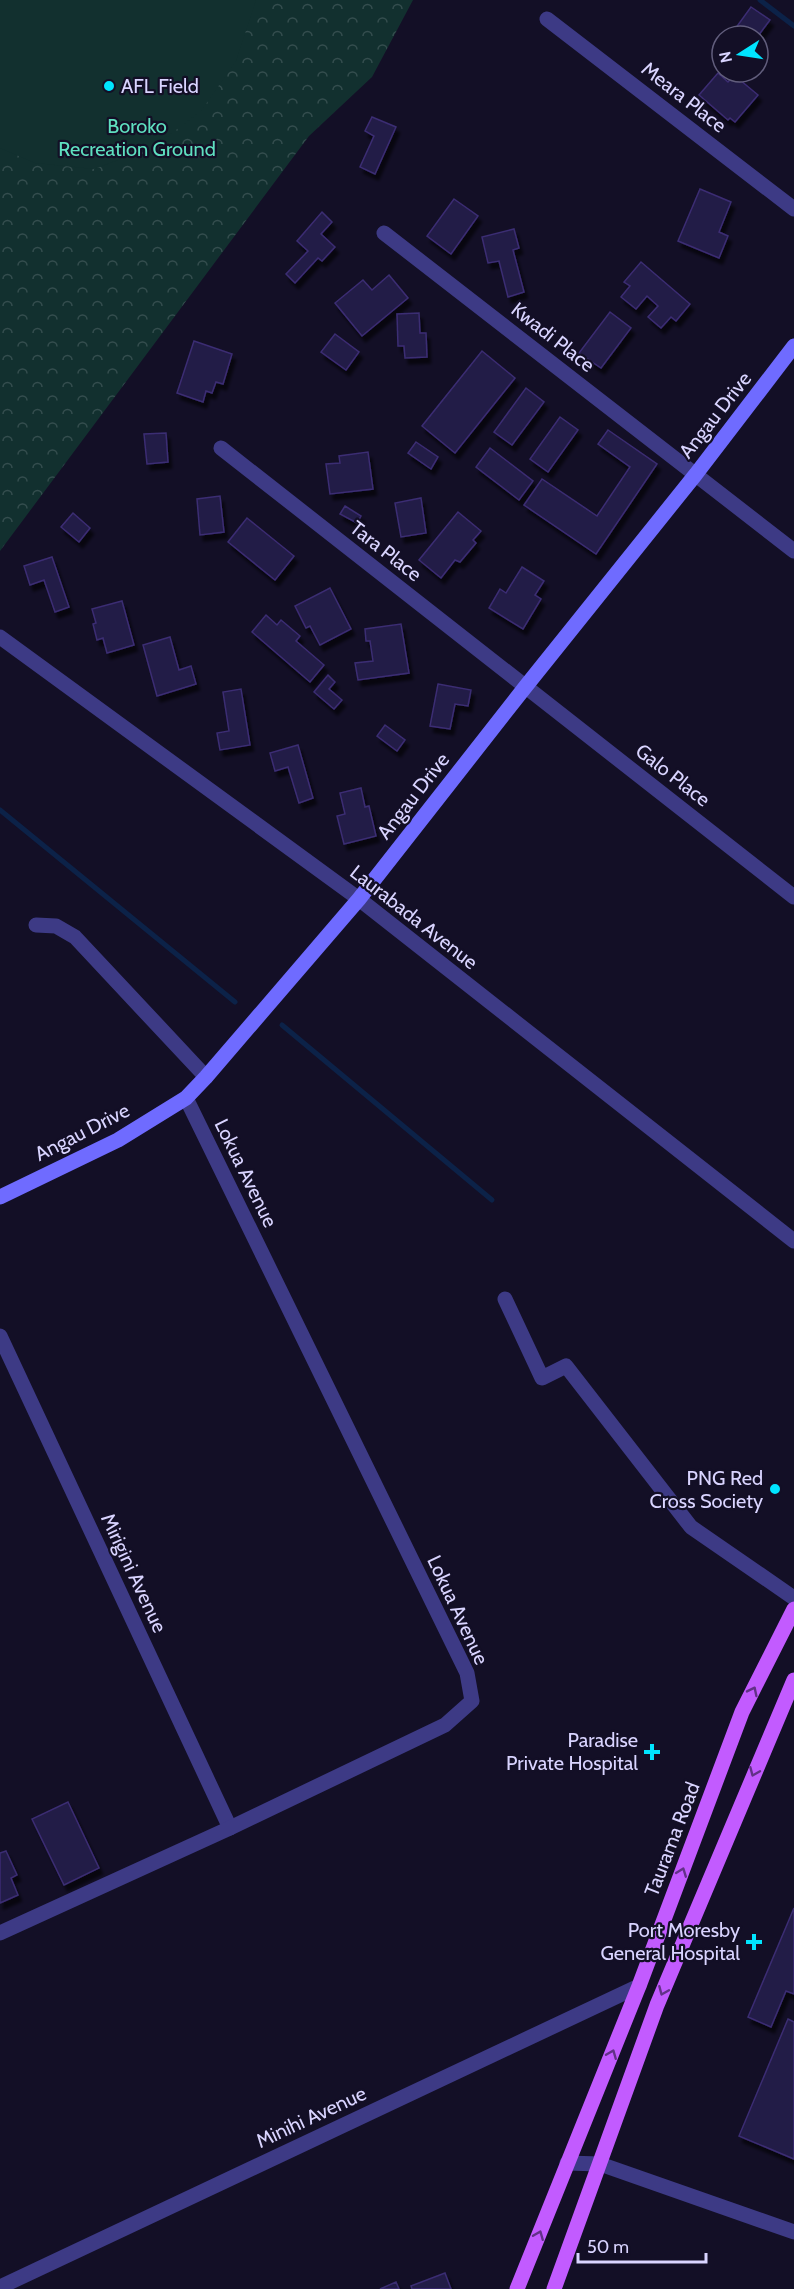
<svg xmlns="http://www.w3.org/2000/svg" width="794" height="2289" viewBox="0 0 794 2289" font-family="Cabin,sans-serif">
<defs>
<pattern id="forest-crowns" width="20" height="18" patternUnits="userSpaceOnUse" patternTransform="scale(1.5)"><rect width="20" height="18" fill="#12302f"/><path d="M2 6a3 3 0 1 1 6 0M12 15a3 3 0 1 1 6 0" fill="none" stroke="#344d4e"/></pattern>
<filter id="shadow"><feDropShadow dx="3.5" dy="6" stdDeviation="1.5" flood-color="#0009"/></filter>
</defs>
<rect width="100%" height="100%" fill="#130f26"/>
<path fill="url(#forest-crowns)" d="M 0,0 L 413,0 L 372,77 L 309,136 L 0,551 Z"/>
<path fill="#12302f" d="M 0,0 L 256,0 L 236,61 L 201,111 L 155,146 L 94,169 L 35,163 L 0,148 Z"/>
<g fill="none" stroke-linecap="round" stroke-linejoin="round">
<g stroke="#0c2248" stroke-width="5">
<path d="M 760,0 L 794,26"/>
<path d="M 0,810 L 235,1002"/>
<path d="M 282,1025 L 492,1200"/>
</g>
</g>
<g fill="#241b47" stroke="#3b2d73" stroke-width="1.5" filter="url(#shadow)">
<path d="M 751,7 L 770,20 L 758,36 L 744,36 L 735,29 Z"/>
<path d="M 718,73 L 728,82 L 734,75 L 758,95 L 735,122 L 730,118 L 728,120 L 699,95 Z"/>
<path d="M 372,117 L 396,127 L 375,174 L 360,167 L 374,136 L 365,131 Z"/>
<path d="M 700,189 L 731,202 L 719,232 L 728,236 L 719,258 L 678,241 Z"/>
<path d="M 454,199 L 478,216 L 451,254 L 427,236 Z"/>
<path d="M 322,212 L 332,222 L 321,234 L 335,247 L 322,261 L 318,258 L 295,283 L 286,274 L 308,251 L 297,241 Z"/>
<path d="M 514,229 L 519,248 L 513,250 L 524,292 L 508,297 L 499,261 L 488,263 L 482,237 Z"/>
<path d="M 641,262 L 690,304 L 676,321 L 671,317 L 661,328 L 648,317 L 658,306 L 647,296 L 636,309 L 621,297 L 630,286 L 624,282 Z"/>
<path d="M 389,275 L 408,298 L 362,336 L 335,303 L 363,280 L 372,290 Z"/>
<path d="M 610,312 L 631,328 L 601,368 L 579,353 Z"/>
<path d="M 419,313 L 420,333 L 426,333 L 427,357 L 405,358 L 404,346 L 398,346 L 397,314 Z"/>
<path d="M 335,334 L 359,352 L 346,370 L 321,352 Z"/>
<path d="M 194,341 L 232,354 L 223,384 L 216,382 L 212,393 L 206,391 L 203,402 L 177,393 Z"/>
<path d="M 482,351 L 515,378 L 455,453 L 422,426 Z"/>
<path d="M 526,388 L 544,402 L 512,445 L 494,432 Z"/>
<path d="M 560,417 L 578,430 L 548,472 L 530,459 Z"/>
<path d="M 608,430 L 657,464 L 596,554 L 524,505 L 542,479 L 597,516 L 630,467 L 598,444 Z"/>
<path d="M 166,433 L 168,462 L 147,464 L 144,434 Z"/>
<path d="M 416,442 L 438,457 L 431,469 L 408,453 Z"/>
<path d="M 490,448 L 533,481 L 519,500 L 476,467 Z"/>
<path d="M 368,452 L 373,489 L 330,494 L 326,464 L 340,463 L 339,456 Z"/>
<path d="M 220,496 L 224,532 L 200,535 L 197,499 Z"/>
<path d="M 421,498 L 426,533 L 401,537 L 395,503 Z"/>
<path d="M 345,506 L 361,516 L 357,523 L 340,514 Z"/>
<path d="M 458,512 L 481,531 L 473,540 L 476,543 L 460,562 L 455,560 L 441,578 L 419,560 Z"/>
<path d="M 73,513 L 90,528 L 79,542 L 61,527 Z"/>
<path d="M 247,518 L 294,556 L 275,580 L 228,542 Z"/>
<path d="M 52,557 L 69,607 L 55,612 L 44,580 L 30,585 L 24,566 Z"/>
<path d="M 522,567 L 544,581 L 535,595 L 541,599 L 523,629 L 489,608 L 500,589 L 506,593 Z"/>
<path d="M 330,588 L 351,629 L 320,645 L 310,626 L 306,628 L 295,606 Z"/>
<path d="M 122,601 L 134,645 L 107,653 L 103,638 L 97,640 L 93,624 L 96,623 L 92,609 Z"/>
<path d="M 266,615 L 277,625 L 281,620 L 300,636 L 296,641 L 324,665 L 310,682 L 252,632 Z"/>
<path d="M 401,624 L 409,673 L 358,680 L 355,663 L 373,661 L 370,641 L 366,641 L 365,629 Z"/>
<path d="M 170,637 L 179,670 L 191,666 L 196,684 L 157,696 L 143,645 Z"/>
<path d="M 328,675 L 335,682 L 329,689 L 342,700 L 334,709 L 314,692 Z"/>
<path d="M 438,684 L 471,690 L 468,706 L 455,704 L 450,729 L 430,726 Z"/>
<path d="M 241,689 L 250,745 L 220,750 L 217,733 L 229,731 L 223,692 Z"/>
<path d="M 385,725 L 405,740 L 397,751 L 377,736 Z"/>
<path d="M 298,745 L 313,798 L 299,803 L 288,767 L 275,771 L 270,753 Z"/>
<path d="M 361,788 L 365,807 L 369,806 L 376,836 L 344,844 L 337,816 L 345,814 L 340,793 Z"/>
<path d="M 68,1802 L 99,1868 L 64,1885 L 32,1819 Z"/>
<path d="M 6,1851 L 17,1875 L 11,1878 L 18,1895 L 0,1903 L 0,1853 Z"/>
<path d="M 794,1908 L 794,1994 L 786,1991 L 771,2027 L 748,2017 Z"/>
<path d="M 788,2019 L 794,2022 L 794,2159 L 739,2136 Z"/>
<path d="M 445,2273 L 451,2289 L 412,2289 L 411,2286 Z"/>
<path d="M 396,2282 L 399,2289 L 380,2289 Z"/>
</g>
<g fill="none" stroke-linecap="round" stroke-linejoin="round">
<g stroke="#3d3a85" stroke-width="15">
<path d="M 547,19 L 794,209"/>
<path d="M 384,233 L 794,551"/>
<path d="M 221,448 L 794,897"/>
<path d="M 0,637 L 359,899 L 794,1241"/>
<path d="M 36,925 L 56,926 L 75,937 L 206,1077"/>
<path d="M 505,1299 L 542,1378 L 566,1366 L 691,1527 L 794,1598"/>
<path d="M 0,1336 L 230,1828"/>
<path d="M 0,1933 L 230,1828 L 445,1725 L 472,1701 L 467,1673 L 186,1098"/>
<path d="M 567,2163 L 600,2164 L 794,2232"/>
<path d="M 0,2287 L 639,1986"/>
</g>
<path stroke="#6f6bff" stroke-width="15" d="M 0,1197 L 118,1140 L 186,1098 L 206,1077 L 359,899 L 526,686 L 696,474 L 794,346"/>
<g stroke="#c25bff" stroke-width="15">
<path d="M 517,2289 L 639,1986 L 742,1712 L 794,1609"/>
<path d="M 554,2289 L 657,2005 L 794,1680"/>
</g>
</g>
<defs><path id="oneway-chevron" d="M-2-3.5L2.5 0L-2 3.5" fill="none" stroke-width="1.6" stroke-linecap="round" stroke-linejoin="round" transform="scale(1.5)"/></defs>
<g stroke="#623188">
<use href="#oneway-chevron" transform="translate(753 1691) rotate(-64)"/>
<use href="#oneway-chevron" transform="translate(754 1772) rotate(113)"/>
<use href="#oneway-chevron" transform="translate(682 1872) rotate(-69)"/>
<use href="#oneway-chevron" transform="translate(663 1991) rotate(113)"/>
<use href="#oneway-chevron" transform="translate(612 2054) rotate(-68)"/>
<use href="#oneway-chevron" transform="translate(539 2235) rotate(-68)"/>
</g>
<g fill="#00e5ff" stroke="#130f26" stroke-width="2">
<circle cx="109" cy="86" r="6"/>
<circle cx="775" cy="1489" r="6"/>
<path d="M649 1743h6v6h6v6h-6v6h-6v-6h-6v-6h6z"/>
<path d="M751 1933h6v6h6v6h-6v6h-6v-6h-6v-6h6z"/>
</g>
<g text-anchor="middle" dominant-baseline="central" stroke-width="4.5" stroke-linejoin="round" paint-order="stroke">
<g font-size="20" fill="#d9d4ff" stroke="#130f26" text-anchor="end">
<text x="121" y="86" text-anchor="start">AFL Field</text>
<text x="763" y="1478">PNG Red<tspan x="763" dy="23">Cross Society</tspan></text>
<text x="638" y="1740">Paradise<tspan x="638" dy="23">Private Hospital</tspan></text>
<text x="740" y="1930">Port Moresby<tspan x="740" dy="23">General Hospital</tspan></text>
</g>
<g font-size="20" fill="#d9d4ff" stroke="#130f26">
<text transform="translate(684 97) rotate(38)">Meara Place</text>
<text transform="translate(553 337) rotate(38)">Kwadi Place</text>
<text transform="translate(715 415) rotate(-52)">Angau Drive</text>
<text transform="translate(386 551) rotate(38)">Tara Place</text>
<text transform="translate(673 775) rotate(38)">Galo Place</text>
<text transform="translate(413 796) rotate(-52)">Angau Drive</text>
<text transform="translate(414 917) rotate(38)">Laurabada Avenue</text>
<text transform="translate(82 1132) rotate(-27)">Angau Drive</text>
<text transform="translate(246 1173) rotate(64)">Lokua Avenue</text>
<text transform="translate(134 1573) rotate(65)">Mirigini Avenue</text>
<text transform="translate(458 1610) rotate(65)">Lokua Avenue</text>
<text transform="translate(672 1839) rotate(-69)">Taurama Road</text>
<text transform="translate(311 2117) rotate(-25)">Minihi Avenue</text>
</g>
<g font-size="20" fill="#5fe0c0" stroke="#130f26">
<text x="137" y="126">Boroko<tspan x="137" dy="23">Recreation Ground</tspan></text>
</g>
</g>
<g transform="translate(740 54) rotate(258)"><circle r="28" fill="#130f26" stroke="#625e7d" stroke-width="1.5"/>
<path d="M0-4.5L10 22L0 15L-10 22Z" fill="#00e5ff"/>
<text y="-9" font-size="16" font-weight="bold" text-anchor="middle" fill="#d9d4ff">N</text>
</g>
<path d="M578 2253v9h128v-9" fill="none" stroke="#d9d4ff" stroke-width="3"/>
<text x="587" y="2253" font-size="18" fill="#d9d4ff" stroke="#130f26" stroke-width="4.5" paint-order="stroke">50 m</text>
</svg>
